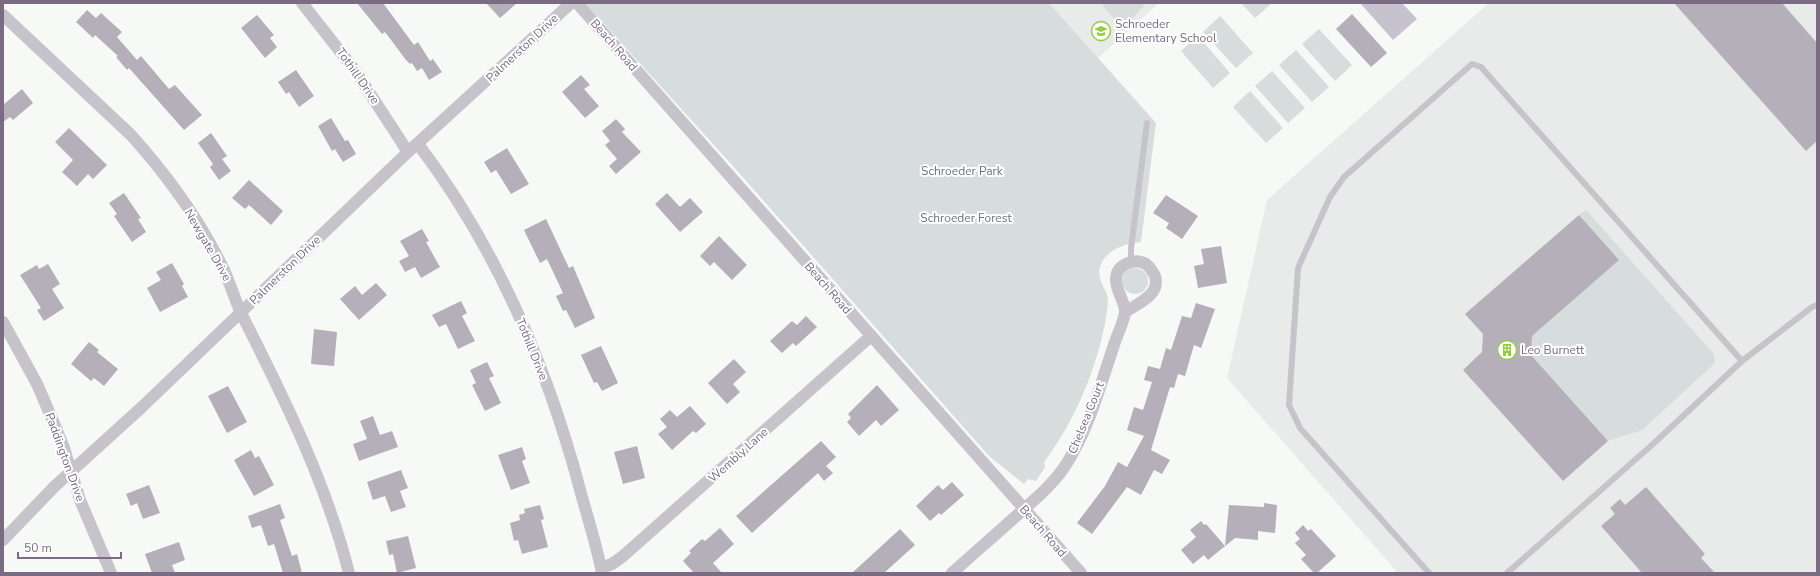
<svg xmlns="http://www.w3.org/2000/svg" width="1820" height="576" viewBox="0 0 1820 576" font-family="'Nunito Sans',sans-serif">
<rect width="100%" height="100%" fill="#f7f9f7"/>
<g fill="#e9eaea">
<path d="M 1049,3 L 1159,3 L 1098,58 Z"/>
<path d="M 1489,3 L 1817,3 L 1817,573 L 1398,573 L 1227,378 L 1267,200 Z"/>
</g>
<g fill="#d7dddc">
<path d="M 587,3 L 1049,3 L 1156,123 L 1141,242 C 1126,244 1111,247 1102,262 C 1093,280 1109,288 1108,302 C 1103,356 1076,420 1044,462 L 1045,467 L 1036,481 L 1028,479 L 1024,484 L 989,456 L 732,165 L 587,5 Z"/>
<path d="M 1101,3 L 1146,3 L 1129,22 L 1118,24 Z"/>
<path d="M 1241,3 L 1272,3 L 1255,18 Z"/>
<path d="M 1220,16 L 1253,53 L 1236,68 L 1203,32 Z"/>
<path d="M 1319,29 L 1352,65 L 1335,81 L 1302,44 Z"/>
<path d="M 1198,36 L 1230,73 L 1213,88 L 1181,51 Z"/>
<path d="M 1296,50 L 1329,87 L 1312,102 L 1279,65 Z"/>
<path d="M 1272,71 L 1305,108 L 1288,123 L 1255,86 Z"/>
<path d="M 1250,91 L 1283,128 L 1266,143 L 1233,107 Z"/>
<path d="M 1586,210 L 1713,353 L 1715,363 L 1642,430 L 1608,441 L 1531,355 L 1532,336 L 1618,260 L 1579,215 Z"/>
<circle cx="1135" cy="281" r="13"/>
</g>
<path fill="#c7c3ce" d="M 1360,3 L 1402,3 L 1417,19 L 1393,40 Z"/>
<g fill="#b5afb9">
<path d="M 357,3 L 383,3 L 414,45 L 418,42 L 430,61 L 433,59 L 442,72 L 429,80 L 422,68 L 417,71 L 412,63 L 410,64 L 406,60 L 385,32 L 382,34 Z"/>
<path d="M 486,3 L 517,3 L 500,18 Z"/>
<path d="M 1674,3 L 1782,3 L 1817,43 L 1817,141 L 1806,151 Z"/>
<path d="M 87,10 L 96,18 L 101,13 L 122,32 L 117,37 L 137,60 L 141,56 L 169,89 L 175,85 L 202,115 L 184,130 L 129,68 L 127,70 L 116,57 L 118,56 L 95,35 L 93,38 L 76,22 Z"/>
<path d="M 1352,14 L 1387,53 L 1371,67 L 1336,29 Z"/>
<path d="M 257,15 L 274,35 L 270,38 L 277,47 L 265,58 L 241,28 Z"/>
<path d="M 296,70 L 314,96 L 299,107 L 289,92 L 286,94 L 278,82 Z"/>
<path d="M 581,75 L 590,85 L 584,89 L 599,106 L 585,118 L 562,92 Z"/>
<path d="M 22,89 L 33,103 L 13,120 L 10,117 L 3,122 L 3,105 Z"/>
<path d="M 331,118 L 345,141 L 348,140 L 356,154 L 343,162 L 335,149 L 332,151 L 318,126 Z"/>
<path d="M 616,119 L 625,129 L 622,132 L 641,152 L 616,174 L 609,166 L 617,159 L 605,145 L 610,141 L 602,131 Z"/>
<path d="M 69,128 L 107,165 L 93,179 L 88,174 L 77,186 L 62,172 L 73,160 L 55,142 Z"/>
<path d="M 211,133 L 227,156 L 222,159 L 231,171 L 219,180 L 210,167 L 213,164 L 198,143 Z"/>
<path d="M 507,148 L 529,184 L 511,194 L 496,170 L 491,173 L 484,162 Z"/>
<path d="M 249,180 L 283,211 L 271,225 L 249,205 L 245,209 L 232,198 Z"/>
<path d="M 124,193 L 141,218 L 138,219 L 146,232 L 132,242 L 114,216 L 117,214 L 109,203 Z"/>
<path d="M 667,193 L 680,207 L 690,198 L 703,212 L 680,232 L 655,204 Z"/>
<path d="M 1166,195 L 1198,216 L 1182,239 L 1166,228 L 1169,223 L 1153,213 Z"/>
<path d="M 1579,215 L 1619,260 L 1532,336 L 1531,355 L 1608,441 L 1563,481 L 1463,370 L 1482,352 L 1483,334 L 1465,314 Z"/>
<path d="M 546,219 L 569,268 L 573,266 L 595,318 L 575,328 L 566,310 L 563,311 L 556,296 L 563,293 L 547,259 L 540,263 L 524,230 Z"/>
<path d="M 422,229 L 429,241 L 426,242 L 440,267 L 421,278 L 415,267 L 405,272 L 399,261 L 409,256 L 400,241 Z"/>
<path d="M 719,236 L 747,265 L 732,280 L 714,262 L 710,266 L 700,256 Z"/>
<path d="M 1221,246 L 1227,283 L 1198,288 L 1194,266 L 1204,264 L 1201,249 Z"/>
<path d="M 172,263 L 184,284 L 182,286 L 188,297 L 160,312 L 147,288 L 161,280 L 156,272 Z"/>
<path d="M 48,264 L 60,284 L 52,289 L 64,308 L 44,321 L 37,310 L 41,308 L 20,275 L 37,265 L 39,269 Z"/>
<path d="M 376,283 L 387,295 L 359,320 L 340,299 L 355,286 L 362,295 Z"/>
<path d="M 461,301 L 467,313 L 462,316 L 475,341 L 458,349 L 446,324 L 439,327 L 432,315 Z"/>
<path d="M 1196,303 L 1215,309 L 1201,348 L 1194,345 L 1185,376 L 1178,374 L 1174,388 L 1170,387 L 1151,450 L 1170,460 L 1162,474 L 1154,470 L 1141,495 L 1127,487 L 1092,534 L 1077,523 L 1105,486 L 1118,462 L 1127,467 L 1144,436 L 1127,430 L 1134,407 L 1143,410 L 1152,382 L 1144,380 L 1148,366 L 1160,369 L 1166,348 L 1171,350 L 1182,316 L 1191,318 Z"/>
<path d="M 806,316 L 817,327 L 796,346 L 793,343 L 782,353 L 770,341 L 792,321 L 797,325 Z"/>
<path d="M 314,329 L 337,332 L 334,366 L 311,364 Z"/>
<path d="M 89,342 L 99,350 L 97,352 L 118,369 L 104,386 L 94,378 L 91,381 L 71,364 Z"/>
<path d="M 601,346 L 618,383 L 602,391 L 597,382 L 594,383 L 581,355 Z"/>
<path d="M 734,359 L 746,372 L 733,384 L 740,392 L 727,404 L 708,383 Z"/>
<path d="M 487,362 L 494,376 L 489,378 L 501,403 L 485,411 L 472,385 L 476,383 L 470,370 Z"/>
<path d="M 877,385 L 899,410 L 881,426 L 876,420 L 859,436 L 847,422 L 851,418 L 848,414 Z"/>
<path d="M 228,386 L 247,422 L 227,433 L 208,396 Z"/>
<path d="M 690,406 L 706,424 L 696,433 L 693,431 L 672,450 L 658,434 L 667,427 L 660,419 L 670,410 L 677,417 Z"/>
<path d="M 373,416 L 380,435 L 392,431 L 398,447 L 359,461 L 353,444 L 367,439 L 360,421 Z"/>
<path d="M 821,441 L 836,457 L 826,466 L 833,473 L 824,481 L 818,473 L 752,533 L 736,516 Z"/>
<path d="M 637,446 L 645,478 L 623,484 L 614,452 Z"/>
<path d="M 522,447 L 526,459 L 522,461 L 530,483 L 511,490 L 498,455 Z"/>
<path d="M 251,450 L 255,458 L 259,456 L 274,485 L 254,496 L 234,460 Z"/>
<path d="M 401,470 L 408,488 L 400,491 L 406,507 L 391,512 L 385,496 L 373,500 L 367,482 Z"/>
<path d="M 952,482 L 964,495 L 941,515 L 939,513 L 930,521 L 916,506 L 938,485 L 943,490 Z"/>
<path d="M 149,485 L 160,513 L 143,519 L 137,503 L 131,506 L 126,494 Z"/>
<path d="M 1646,487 L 1705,554 L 1701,558 L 1715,573 L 1642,573 L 1601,526 L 1615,514 L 1610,508 L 1620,499 L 1625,505 Z"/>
<path d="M 1264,503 L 1277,505 L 1275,533 L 1258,531 L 1258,540 L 1235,538 L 1208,560 L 1204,555 L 1193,564 L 1181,550 L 1196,537 L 1190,530 L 1201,521 L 1204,525 L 1206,524 L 1225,546 L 1229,505 L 1264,507 Z"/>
<path d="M 280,504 L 285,518 L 280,520 L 292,556 L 297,554 L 302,573 L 283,573 L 274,544 L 268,546 L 261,525 L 252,528 L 248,516 Z"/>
<path d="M 540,505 L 544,519 L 541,520 L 548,547 L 522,554 L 518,540 L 514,541 L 510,523 L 520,520 L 519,515 L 525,513 L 524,509 Z"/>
<path d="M 1303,525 L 1308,531 L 1311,529 L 1336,556 L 1317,573 L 1314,573 L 1301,559 L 1306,555 L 1295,543 L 1300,539 L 1295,533 Z"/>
<path d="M 720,528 L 734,544 L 713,563 L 722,573 L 694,573 L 683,561 L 691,553 L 689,551 L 702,539 L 705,541 Z"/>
<path d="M 900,529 L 915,545 L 884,573 L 852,573 Z"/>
<path d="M 408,536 L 416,568 L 397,573 L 393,554 L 389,555 L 386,541 Z"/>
<path d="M 179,542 L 185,560 L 172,565 L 175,573 L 152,573 L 145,554 Z"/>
</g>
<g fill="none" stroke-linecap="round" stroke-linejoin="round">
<g stroke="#c7c3ca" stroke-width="6">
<path d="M 1131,262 L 1131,248 L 1147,123"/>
<path d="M 1429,573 L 1300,428 L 1289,405 L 1298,268 L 1330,197 L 1344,177 L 1472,64 L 1481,67 L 1742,361 L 1812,307 L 1817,305"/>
<path d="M 1507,573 L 1653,444 L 1742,361"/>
</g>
<g stroke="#c7c3ca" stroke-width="12">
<path d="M 302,3 L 354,69 L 408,152"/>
<path d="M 577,3 L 1081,573"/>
<path d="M 3,15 L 131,135 C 166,174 199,219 222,266 C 231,284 235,302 244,319 C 286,402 326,483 349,573"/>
<path d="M 418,144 C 497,248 549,371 582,497 C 589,522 597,547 602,573"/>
<path d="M 3,322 L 37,384 L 53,421 L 64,448 L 80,500 L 111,573"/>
<path d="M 3,540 L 55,486 L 142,407 L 408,152 L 571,3"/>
<path d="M 601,568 L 612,564 L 622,557 L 871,336"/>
<path d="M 952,573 C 973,554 994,536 1015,517 C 1034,500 1054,484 1067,463 C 1089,428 1100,386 1113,348 C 1116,337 1123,324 1125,313 C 1126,302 1115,291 1116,278 C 1117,265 1134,257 1146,264 C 1150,267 1153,272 1155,276 C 1161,295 1137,304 1125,312"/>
</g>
</g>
<defs>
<symbol id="school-ring" viewBox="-11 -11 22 22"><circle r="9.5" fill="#fff" stroke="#94cd43" stroke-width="1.5"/><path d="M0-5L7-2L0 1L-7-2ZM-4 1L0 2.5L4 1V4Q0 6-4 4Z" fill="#94cd43"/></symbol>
<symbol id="building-ring" viewBox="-11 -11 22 22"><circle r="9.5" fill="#fff" stroke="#94cd43" stroke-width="1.5"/><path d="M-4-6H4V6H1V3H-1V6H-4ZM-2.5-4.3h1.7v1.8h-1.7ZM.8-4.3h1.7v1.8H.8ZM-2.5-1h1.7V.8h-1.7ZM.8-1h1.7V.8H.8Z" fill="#94cd43"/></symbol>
</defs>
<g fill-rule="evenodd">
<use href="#school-ring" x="1090" y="20" width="22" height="22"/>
<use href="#building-ring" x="1496" y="339" width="22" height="22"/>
</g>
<g text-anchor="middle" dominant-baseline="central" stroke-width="4" stroke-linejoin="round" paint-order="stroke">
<g font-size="12" fill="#7b6c84" stroke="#fff" text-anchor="start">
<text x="1115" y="24">Schroeder<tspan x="1115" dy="14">Elementary School</tspan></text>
<text x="1521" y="350">Leo Burnett</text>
</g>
<g font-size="12" fill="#7b6c84" stroke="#fff">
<text transform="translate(614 45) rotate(49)">Beach Road</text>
<text transform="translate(522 48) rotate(-43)">Palmerston Drive</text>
<text transform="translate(358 76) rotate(55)">Tothill Drive</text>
<text transform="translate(208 245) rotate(60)">Newgate Drive</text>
<text transform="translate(285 270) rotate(-44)">Palmerston Drive</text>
<text transform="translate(828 288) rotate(49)">Beach Road</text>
<text transform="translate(532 349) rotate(68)">Tothill Drive</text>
<text transform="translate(1086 418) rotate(-68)">Chelsea Court</text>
<text transform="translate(738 455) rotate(-42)">Wembly Lane</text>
<text transform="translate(65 457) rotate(70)">Paddington Drive</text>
<text transform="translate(1043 531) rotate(49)">Beach Road</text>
</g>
<g font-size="12" fill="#667776" stroke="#fff">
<text x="962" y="171">Schroeder Park</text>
<text x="966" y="218">Schroeder Forest</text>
</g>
</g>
<rect width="1820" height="576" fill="none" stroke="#7b6c84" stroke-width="8"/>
<path d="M18 552v6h103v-6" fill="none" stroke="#7b6c84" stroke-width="2"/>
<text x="24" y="552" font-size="12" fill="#7b6c84" stroke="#ffffff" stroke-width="3" paint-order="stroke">50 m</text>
</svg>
